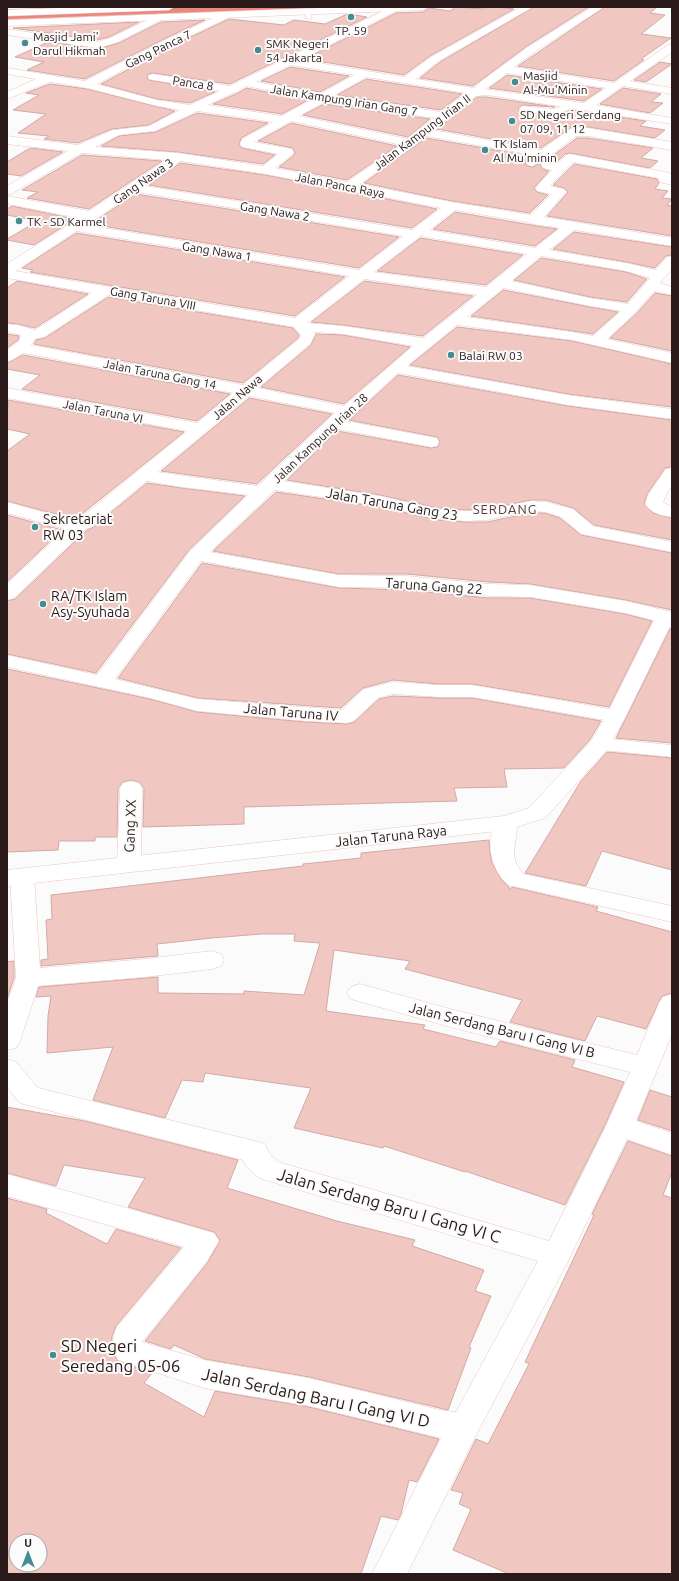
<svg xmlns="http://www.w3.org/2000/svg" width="679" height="1581" viewBox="0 0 679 1581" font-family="Ubuntu,sans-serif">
<rect width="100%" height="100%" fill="#fbfbfb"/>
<path fill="#ea877e" stroke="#b06660" d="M 190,7 L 366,7 L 7,21 L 7,14 Z"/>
<g fill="#f1c7c2" stroke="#d2a9a5" fill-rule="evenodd">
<path d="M 456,7 L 484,9 L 488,7 L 497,7 L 514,9 L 430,56 L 404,75 L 305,59 L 396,13 L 423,12 L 429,8 L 450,11 Z"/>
<path d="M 534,7 L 589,7 L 527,46 L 473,86 L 420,78 L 440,62 Z"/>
<path d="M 605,7 L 657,7 L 650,13 L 665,15 L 641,34 L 671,38 L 641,59 L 644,60 L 614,81 L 518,66 Z"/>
<path d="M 349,14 L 367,17 L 230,84 L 153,73 L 148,74 L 147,78 L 149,80 L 215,92 L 190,103 L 157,99 L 101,84 L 176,44 L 229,19 L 284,25 L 294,20 L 325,24 L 345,15 Z"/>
<path d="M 205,20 L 166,38 L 85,79 L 27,70 L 44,62 L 15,57 L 48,42 L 98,49 L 119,43 L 161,22 Z"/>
<path d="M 139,22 L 109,37 L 97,40 L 13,28 Z"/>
<path d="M 660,62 L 672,64 L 646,82 L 634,80 Z"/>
<path d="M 290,67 L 349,76 L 320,92 L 261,81 Z"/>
<path d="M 507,75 L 602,89 L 584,101 L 489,88 Z"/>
<path d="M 366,79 L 462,94 L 441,110 L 337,95 Z"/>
<path d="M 50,84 L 87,89 L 175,111 L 149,125 L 112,129 L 78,143 L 44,139 L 49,136 L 18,133 L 46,114 L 13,110 L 39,95 L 26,93 Z"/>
<path d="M 246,88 L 308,100 L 282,114 L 213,104 L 238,93 Z"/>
<path d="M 623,88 L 661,94 L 651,102 L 663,103 L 650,113 L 600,104 Z"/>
<path d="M 477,97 L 487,97 L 555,107 L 523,105 L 518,108 L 520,111 L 527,113 L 554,115 L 572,110 L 646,121 L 640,126 L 665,130 L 655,138 L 588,127 L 573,126 L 541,148 L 437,129 Z"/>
<path d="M 324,104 L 430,119 L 408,137 L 303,115 Z"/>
<path d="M 197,113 L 268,123 L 241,138 L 239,145 L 242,148 L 275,155 L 263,164 L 178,152 L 101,146 L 119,136 L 156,132 Z"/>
<path d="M 291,123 L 397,146 L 347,180 L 279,167 L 293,156 L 295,153 L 293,148 L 258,141 Z"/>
<path d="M 426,138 L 530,156 L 525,162 L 527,166 L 533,167 L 540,163 L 542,169 L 549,171 L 534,188 L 537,192 L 548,195 L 530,213 L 452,201 L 364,183 Z"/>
<path d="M 577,138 L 588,138 L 653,148 L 641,158 L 658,161 L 650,168 L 570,153 L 565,154 L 557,162 L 547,160 Z"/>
<path d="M 30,148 L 63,152 L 21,176 L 7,174 L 7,162 Z"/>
<path d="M 82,155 L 162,161 L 89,209 L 27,198 L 38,192 L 22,190 Z"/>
<path d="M 180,163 L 265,175 L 437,209 L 412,228 L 149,185 Z"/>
<path d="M 574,164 L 657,179 L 659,183 L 655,189 L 668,191 L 662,198 L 672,199 L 667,205 L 672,206 L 672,236 L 547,216 L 568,192 L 564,188 L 553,185 Z"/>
<path d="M 136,194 L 399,237 L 359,268 L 90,224 Z"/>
<path d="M 12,206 L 75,219 L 34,245 L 7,240 L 7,239 L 38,221 L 7,215 L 7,209 Z"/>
<path d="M 455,212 L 537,226 L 557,229 L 535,246 L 433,229 Z"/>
<path d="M 574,232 L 672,247 L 672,255 L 666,256 L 655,268 L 626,262 L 553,249 Z"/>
<path d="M 76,233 L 345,277 L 295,316 L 30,272 L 33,270 L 22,268 Z"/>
<path d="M 420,238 L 523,255 L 486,285 L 377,271 Z"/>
<path d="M 541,258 L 626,272 L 647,279 L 627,302 L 590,297 L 514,280 Z"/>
<path d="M 17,281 L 88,294 L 35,328 L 18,324 L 7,323 L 7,288 Z"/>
<path d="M 364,281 L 473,296 L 423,336 L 343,325 L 311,322 Z"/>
<path d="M 503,290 L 590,307 L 618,312 L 593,334 L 471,316 Z"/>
<path d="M 655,293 L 672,296 L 672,351 L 610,338 L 636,314 Z"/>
<path d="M 108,297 L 293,328 L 299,335 L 298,338 L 243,383 L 34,344 L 36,340 L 45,338 Z"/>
<path d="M 457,327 L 572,341 L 672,364 L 672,407 L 568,394 L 410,365 Z"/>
<path d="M 7,334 L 19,336 L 18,340 L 7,348 Z"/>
<path d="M 316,334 L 343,335 L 410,347 L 344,404 L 261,387 L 311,345 Z"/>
<path d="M 23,355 L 230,394 L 197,421 L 22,389 L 40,375 L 7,369 L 7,363 Z"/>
<path d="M 398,375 L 568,406 L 672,420 L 672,467 L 665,468 L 647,494 L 644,504 L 653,513 L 672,518 L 672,540 L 594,525 L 573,508 L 546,500 L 531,500 L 487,509 L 466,510 L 438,508 L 380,495 L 287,480 L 337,431 L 431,448 L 438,447 L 440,441 L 437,437 L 349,420 Z"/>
<path d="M 249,398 L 332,414 L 257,484 L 161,471 Z"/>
<path d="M 8,400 L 184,432 L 77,518 L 71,518 L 7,501 L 7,451 L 30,434 L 7,429 Z"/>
<path d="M 147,483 L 181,488 L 245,496 L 189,550 L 96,673 L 7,654 L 7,601 L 15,599 L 87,530 L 92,528 Z"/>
<path d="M 276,492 L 380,507 L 438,520 L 466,522 L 487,522 L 531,513 L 545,513 L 560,518 L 581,535 L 672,553 L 672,610 L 626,600 L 530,584 L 489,582 L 407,574 L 339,574 L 213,551 Z"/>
<path d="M 7,515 L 62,530 L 7,582 Z"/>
<path d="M 202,563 L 339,588 L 407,590 L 489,598 L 530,598 L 625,614 L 652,621 L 609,707 L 472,684 L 439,684 L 393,680 L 363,688 L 341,708 L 198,698 L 118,678 Z"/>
<path d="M 672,628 L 672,743 L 616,738 L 670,629 Z"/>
<path d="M 7,669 L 150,699 L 197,712 L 306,722 L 347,724 L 354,722 L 379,699 L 393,696 L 439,698 L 472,698 L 601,721 L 589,741 L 564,768 L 504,769 L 507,787 L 454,788 L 457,801 L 244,807 L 244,824 L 143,827 L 144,788 L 139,782 L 131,780 L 123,782 L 118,788 L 117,837 L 95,837 L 95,841 L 59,841 L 58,850 L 7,852 Z"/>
<path d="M 607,752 L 672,758 L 672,870 L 602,851 L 586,886 L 525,873 L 581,781 Z"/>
<path d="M 489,840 L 490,853 L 492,863 L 501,879 L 509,887 L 510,890 L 512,887 L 598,907 L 596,911 L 672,932 L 672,993 L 662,996 L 646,1029 L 597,1016 L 585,1041 L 510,1022 L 522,1000 L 405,969 L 410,961 L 334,950 L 326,1011 L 425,1025 L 423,1029 L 496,1047 L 500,1041 L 575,1060 L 572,1067 L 624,1082 L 605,1125 L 565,1205 L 465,1171 L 465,1172 L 384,1146 L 383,1148 L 294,1128 L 311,1088 L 205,1073 L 203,1082 L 182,1080 L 165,1118 L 93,1100 L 113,1047 L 47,1053 L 48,1016 L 51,996 L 36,997 L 39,987 L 158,977 L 158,993 L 244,994 L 244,991 L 304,995 L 320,943 L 294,941 L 295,934 L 261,934 L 212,938 L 157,944 L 158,956 L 41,966 L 41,960 L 48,959 L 46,920 L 52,919 L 51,895 L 303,866 L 303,864 L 361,858 L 361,853 Z"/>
<path d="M 14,961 L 14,978 L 7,999 L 7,962 Z"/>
<path d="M 650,1090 L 672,1097 L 672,1131 L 638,1120 Z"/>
<path d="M 7,1107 L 85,1121 L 238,1160 L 227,1188 L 337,1221 L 415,1240 L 412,1246 L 484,1270 L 475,1291 L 491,1296 L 469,1347 L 471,1348 L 448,1410 L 309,1377 L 205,1359 L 174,1345 L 171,1349 L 145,1341 L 208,1262 L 220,1240 L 214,1232 L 128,1207 L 145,1178 L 64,1165 L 56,1186 L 7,1173 Z"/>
<path d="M 628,1141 L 672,1156 L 672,1172 L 663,1195 L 672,1198 L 672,1574 L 509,1574 L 453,1550 L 471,1509 L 459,1504 L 463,1493 L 451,1490 L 476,1439 L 488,1444 L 529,1364 L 525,1362 L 594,1215 L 592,1214 Z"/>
<path d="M 7,1198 L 47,1209 L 46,1213 L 107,1244 L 116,1229 L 181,1248 L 116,1326 L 112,1336 L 112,1347 L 118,1361 L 152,1373 L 144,1383 L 204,1417 L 215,1391 L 309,1407 L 439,1439 L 417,1482 L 409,1480 L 401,1514 L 398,1520 L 381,1516 L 361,1574 L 7,1574 ZM 16,1541 L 40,1541 L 40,1565 L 16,1565 Z"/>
</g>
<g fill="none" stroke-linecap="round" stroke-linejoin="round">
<defs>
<g id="lane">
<path d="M 305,10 L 310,11 L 311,19 L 306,18 Z"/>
<path d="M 571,103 L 575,105 L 574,107 C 556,117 539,114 520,110 L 519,108 L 523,106 L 554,109 Z"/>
</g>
<g id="street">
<path d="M 90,7 L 174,7 L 169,10 L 7,16 L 7,10 Z"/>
<path d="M 391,7 L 402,8 L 300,60 L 404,77 L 431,57 L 521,7 L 533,7 L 439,61 L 416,79 L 474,88 L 479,83 L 528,47 L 592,7 L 604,7 L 536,51 L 514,67 L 614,83 L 668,45 L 672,44 L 672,52 L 630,81 L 672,88 L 672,94 L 623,86 L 596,105 L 672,118 L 672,124 L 487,95 L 476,96 L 433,130 L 541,150 L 569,130 L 573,128 L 588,128 L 672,142 L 672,150 L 588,136 L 576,136 L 549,157 L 532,166 L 528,165 L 526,162 L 533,155 L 426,136 L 360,184 L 452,202 L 531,215 L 551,194 L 537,191 L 535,188 L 552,170 L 543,168 L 541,165 L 543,162 L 547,161 L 557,164 L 566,155 L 570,154 L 670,173 L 672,176 L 672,185 L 660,182 L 658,178 L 573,162 L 550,186 L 564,189 L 566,192 L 544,217 L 672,238 L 672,246 L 574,230 L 549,250 L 626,263 L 656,270 L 667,257 L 672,256 L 672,269 L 660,283 L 672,287 L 672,295 L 654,291 L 635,313 L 607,339 L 672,353 L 672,363 L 572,340 L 457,325 L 407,366 L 568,395 L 672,409 L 672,419 L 568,405 L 398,373 L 346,421 L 437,438 L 439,442 L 437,446 L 431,447 L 337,429 L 284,481 L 380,496 L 438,509 L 466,511 L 487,510 L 531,501 L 546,502 L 573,509 L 593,526 L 672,542 L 672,552 L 581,534 L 561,517 L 545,512 L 531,511 L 487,520 L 466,521 L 438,519 L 380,506 L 275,490 L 210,552 L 339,575 L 407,576 L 489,584 L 530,585 L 626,601 L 672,612 L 672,625 L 625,613 L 530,597 L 489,596 L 407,588 L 339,587 L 201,561 L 115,679 L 198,699 L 342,710 L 364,689 L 393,682 L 439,685 L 472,685 L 616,710 L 623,712 L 626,716 L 623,720 L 616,722 L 472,697 L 439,697 L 393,694 L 378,698 L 354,721 L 347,723 L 306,721 L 197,711 L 150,698 L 7,667 L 7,655 L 97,675 L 190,551 L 248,495 L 181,487 L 147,481 L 91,527 L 86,529 L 14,598 L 7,600 L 7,584 L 65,529 L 7,513 L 7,502 L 71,520 L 78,520 L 187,431 L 7,398 L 7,388 L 197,423 L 233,393 L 23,353 L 12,360 L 7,362 L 7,350 L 19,341 L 21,335 L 7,332 L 7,324 L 18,325 L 35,330 L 92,293 L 7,278 L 7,264 L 79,218 L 7,204 L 7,196 L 89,211 L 166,160 L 82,153 L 11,194 L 7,195 L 7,186 L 68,151 L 7,144 L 7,136 L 78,145 L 113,130 L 149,126 L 180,110 L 157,106 L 87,88 L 50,82 L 7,99 L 7,92 L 36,79 L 7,74 L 7,68 L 85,81 L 167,39 L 226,12 L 232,12 L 234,14 L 232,16 L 175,43 L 97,84 L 157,100 L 190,105 L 220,91 L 153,80 L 149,79 L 148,77 L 149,75 L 153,74 L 230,86 ZM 290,65 L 354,75 L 320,94 L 256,82 ZM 507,73 L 606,88 L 584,103 L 485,89 ZM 366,77 L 466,93 L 441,112 L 333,96 ZM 246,86 L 312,99 L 282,116 L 208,105 L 233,93 L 238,92 L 239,90 ZM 324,102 L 434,118 L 408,139 L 299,116 ZM 197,111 L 273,122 L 242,139 L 240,144 L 242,147 L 278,154 L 263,166 L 178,153 L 95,147 L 119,135 L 155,131 ZM 291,121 L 401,145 L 347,182 L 275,168 L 292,155 L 294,152 L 292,149 L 254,142 ZM 180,161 L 265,174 L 441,208 L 412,230 L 145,186 ZM 136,192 L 403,236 L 359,270 L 86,225 ZM 455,210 L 527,222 C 531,225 553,226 560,228 L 535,248 L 429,230 ZM 76,231 L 349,276 L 295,318 L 15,271 ZM 420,236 L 527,254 L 486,287 L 373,272 ZM 541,256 L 626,271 L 650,278 L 628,304 L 590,298 L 511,281 ZM 364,279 L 477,295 L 423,338 L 343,326 L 307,323 ZM 503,288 L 590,306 L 621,311 L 593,336 L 572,332 L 467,317 ZM 108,295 L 294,327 L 301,335 L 299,339 L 243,385 L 31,345 L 35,339 L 44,337 ZM 314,332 L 343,334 L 413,346 L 344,406 L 258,388 L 310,344 L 315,335 ZM 249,396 L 335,413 L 258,486 L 157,472 Z"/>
<path d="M 160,14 L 165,17 L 163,19 L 118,42 L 98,48 L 7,35 L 7,29 L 97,42 L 110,38 Z"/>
<path d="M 672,468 L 672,486 L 666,495 L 663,502 L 672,507 L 672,517 C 662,516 651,513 645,504 L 648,495 L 666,469 Z"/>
<path d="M 600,738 L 672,745 L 672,757 L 592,749 L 589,744 L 592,739 Z"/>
<path d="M 131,781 L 139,783 L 142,788 L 141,864 L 137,869 L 129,872 L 121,869 L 117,864 L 120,788 L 123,783 Z"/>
<path d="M 506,816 L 514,818 C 524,833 503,855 524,874 L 672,906 L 672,922 L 508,885 C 490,869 484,839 498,818 Z"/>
<path d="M 22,869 L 30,872 L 34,877 L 40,968 L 145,959 L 212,951 L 221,954 L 224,960 L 221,966 L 212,969 L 145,977 L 38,986 L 20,1041 L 16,1048 L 7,1050 L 7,1003 L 16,978 L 10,877 L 14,872 Z"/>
<path d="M 360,984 L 454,1010 L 637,1055 L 659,1003 L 663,997 L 672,994 L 672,1034 L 636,1121 L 672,1133 L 672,1155 L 627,1139 L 567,1263 L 475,1437 L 407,1574 L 372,1574 L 441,1438 L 309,1406 L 204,1388 L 118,1360 C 112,1347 111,1340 117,1327 L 184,1247 L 7,1196 L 7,1174 L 214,1233 L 219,1241 L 207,1261 L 142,1342 L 204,1360 L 309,1378 L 440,1410 L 456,1412 L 538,1261 L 259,1178 L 246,1166 L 243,1160 L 20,1103 L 7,1087 L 7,1059 L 16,1062 L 38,1088 L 255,1141 L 265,1144 L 269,1153 L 278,1162 L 549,1241 L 606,1126 L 630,1072 L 454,1028 L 351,999 L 347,993 L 351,987 Z"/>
</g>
<g id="secondary">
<path d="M 347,7 L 428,7 L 423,10 L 7,26 L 7,20 Z"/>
<path d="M 672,613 L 672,626 L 669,628 L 626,716 L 608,749 L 545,818 L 506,830 L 7,886 L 7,870 L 504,816 L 529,808 L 591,741 L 606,716 L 654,620 Z"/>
</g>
</defs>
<use href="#lane" stroke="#efc5c1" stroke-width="1"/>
<use href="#street" stroke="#efc5c1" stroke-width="1"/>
<use href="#secondary" stroke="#efc5c1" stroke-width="1"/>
<use href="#lane" fill="#fff" fill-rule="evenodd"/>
<use href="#street" fill="#fff" fill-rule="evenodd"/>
<use href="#secondary" fill="#fff" fill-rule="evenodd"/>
</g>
<g fill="#448c8f" stroke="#fbfbfb" stroke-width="1.5">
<circle cx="351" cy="17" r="4"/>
<circle cx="25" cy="43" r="4"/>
<circle cx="258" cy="50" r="4"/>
<circle cx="515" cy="82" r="4"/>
<circle cx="512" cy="121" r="4"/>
<circle cx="485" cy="150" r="4"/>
<circle cx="19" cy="221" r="4"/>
<circle cx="451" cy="355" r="4"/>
<circle cx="35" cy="527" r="4"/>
<circle cx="43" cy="604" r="4"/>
<circle cx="53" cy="1355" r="4"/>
</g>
<g text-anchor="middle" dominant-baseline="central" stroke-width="4" stroke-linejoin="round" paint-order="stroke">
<g font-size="12" fill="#291a19" stroke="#fbfbfb" text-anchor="start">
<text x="351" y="30" text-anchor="middle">TP. 59</text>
<text x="33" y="36">Masjid Jami'<tspan x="33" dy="14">Darul Hikmah</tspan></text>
<text x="266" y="43">SMK Negeri<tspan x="266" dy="14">54 Jakarta</tspan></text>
<text x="523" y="75">Masjid<tspan x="523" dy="14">Al-Mu'Minin</tspan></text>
<text x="520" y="114">SD Negeri Serdang<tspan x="520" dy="14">07 09, 11 12</tspan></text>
<text x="493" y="143">TK Islam<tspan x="493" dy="14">Al Mu'minin</tspan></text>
<text x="27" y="221">TK - SD Karmel</text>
<text x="459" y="355">Balai RW 03</text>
</g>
<g font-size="12" fill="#291a19" stroke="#fbfbfb">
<text transform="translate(158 49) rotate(-26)">Gang Panca 7</text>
<text transform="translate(193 83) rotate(9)">Panca 8</text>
<text transform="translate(344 100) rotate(9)">Jalan Kampung Irian Gang 7</text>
<text transform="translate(422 132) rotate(-37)">Jalan Kampung Irian II</text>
<text transform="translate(143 181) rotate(-35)">Gang Nawa 3</text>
<text transform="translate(340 185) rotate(11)">Jalan Panca Raya</text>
<text transform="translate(275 211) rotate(9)">Gang Nawa 2</text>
<text transform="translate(217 251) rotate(9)">Gang Nawa 1</text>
<text transform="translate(153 298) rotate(10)">Gang Taruna VIII</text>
<text transform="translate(160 374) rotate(11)">Jalan Taruna Gang 14</text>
<text transform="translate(237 397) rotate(-41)">Jalan Nawa</text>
<text transform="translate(103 411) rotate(11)">Jalan Taruna VI</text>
<text transform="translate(320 438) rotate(-43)">Jalan Kampung Irian 28</text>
</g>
<g font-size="13" letter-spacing="1" fill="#5c3b38" stroke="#fbfbfb">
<text x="505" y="509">SERDANG</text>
</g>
<g font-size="14" fill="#291a19" stroke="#fbfbfb">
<text transform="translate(392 504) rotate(10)">Jalan Taruna Gang 23</text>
<text transform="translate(434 586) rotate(4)">Taruna Gang 22</text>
<text transform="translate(291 712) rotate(5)">Jalan Taruna IV</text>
<text transform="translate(130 826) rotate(-88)">Gang XX</text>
<text transform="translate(391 836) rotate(-6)">Jalan Taruna Raya</text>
<text transform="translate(502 1030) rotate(14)">Jalan Serdang Baru I Gang VI B</text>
</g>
<g font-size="14" fill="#291a19" stroke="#fbfbfb" text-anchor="start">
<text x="43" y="519">Sekretariat<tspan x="43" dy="16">RW 03</tspan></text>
<text x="51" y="596">RA/TK Islam<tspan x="51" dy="16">Asy-Syuhada</tspan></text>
</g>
<g font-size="17" fill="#291a19" stroke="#fbfbfb">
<text transform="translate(389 1205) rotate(16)">Jalan Serdang Baru I Gang VI C</text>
<text transform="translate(316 1397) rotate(12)">Jalan Serdang Baru I Gang VI D</text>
</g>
<g font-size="17" fill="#291a19" stroke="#fbfbfb" text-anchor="start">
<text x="61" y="1345">SD Negeri<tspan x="61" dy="20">Seredang 05-06</tspan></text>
</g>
</g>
<rect width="679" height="1581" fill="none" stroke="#291a19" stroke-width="16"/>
<g transform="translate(28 1553)"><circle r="19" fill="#fbfbfb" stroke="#a7a1a1"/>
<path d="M0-3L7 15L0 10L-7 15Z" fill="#448c8f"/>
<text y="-6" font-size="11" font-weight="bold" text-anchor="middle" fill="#291a19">U</text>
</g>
</svg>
